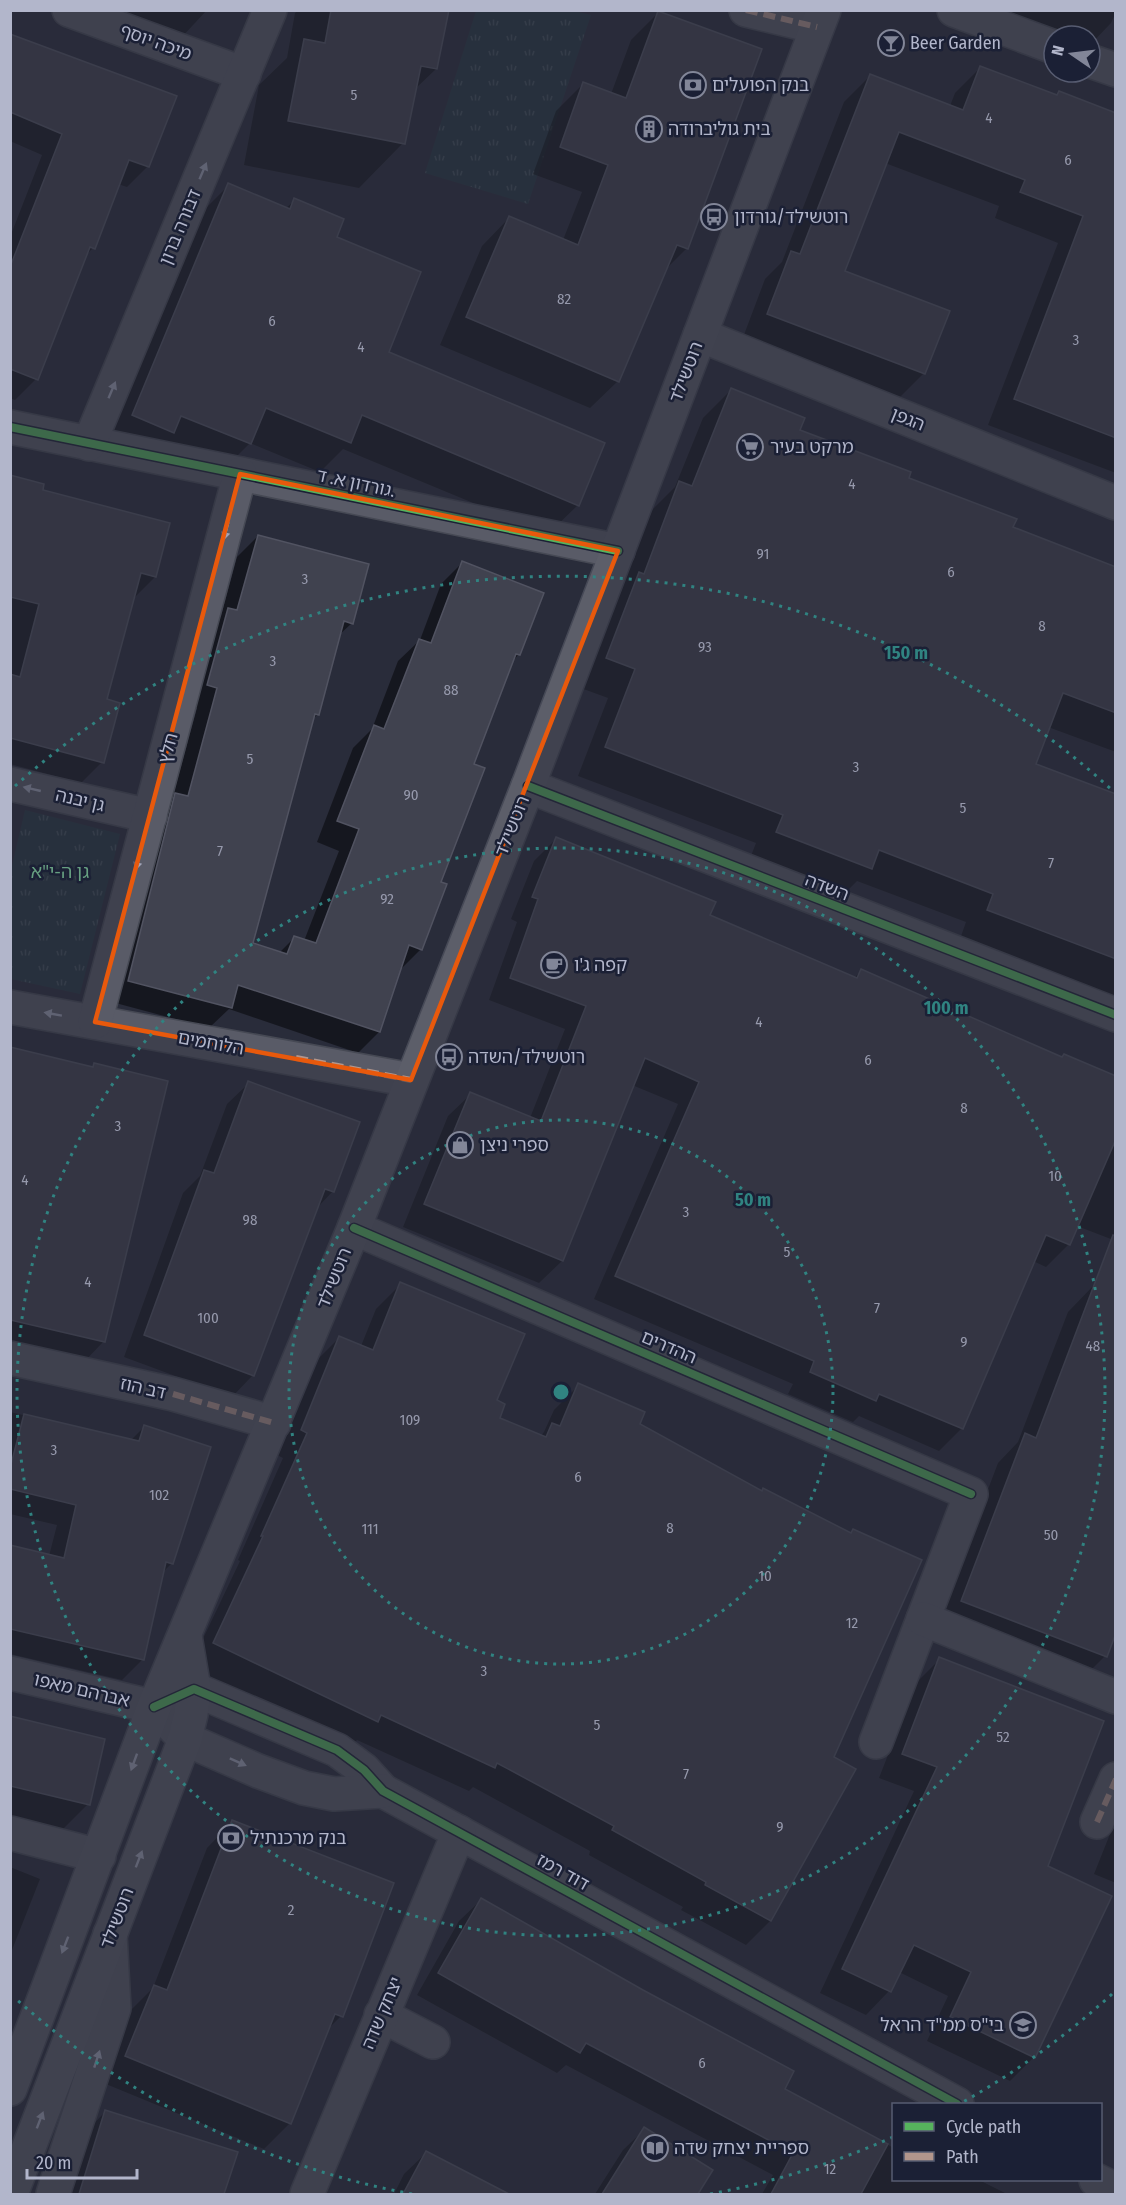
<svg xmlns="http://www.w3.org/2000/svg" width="1126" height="2205" viewBox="0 0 1126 2205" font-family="'Fira Sans Condensed','Noto Sans Hebrew',sans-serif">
<defs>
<pattern id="park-tufts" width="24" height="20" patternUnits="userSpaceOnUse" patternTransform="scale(1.5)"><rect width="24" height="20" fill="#253641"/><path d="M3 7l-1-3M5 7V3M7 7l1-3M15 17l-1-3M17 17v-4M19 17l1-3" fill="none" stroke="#42515b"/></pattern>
</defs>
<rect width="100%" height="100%" fill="#292c3a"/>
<g fill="url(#park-tufts)">
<path d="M 574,11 L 591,15 L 528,204 L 425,173 L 476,11 Z"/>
<path d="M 25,810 L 120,834 L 80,994 L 11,979 L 11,870 Z"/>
</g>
<g fill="#0007">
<path d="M 110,10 L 207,10 L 181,38 Z"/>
<path d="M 298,10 L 447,10 L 436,69 L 414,90 L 403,143 L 359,188 L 244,165 L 259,85 L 287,58 L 295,13 Z"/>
<path d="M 954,10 L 1116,10 L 1116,12 L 1111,23 L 1090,45 L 1090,36 L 1054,36 Z"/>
<path d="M 659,12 L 687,248 L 665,270 L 618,381 L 590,408 L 440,345 L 482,246 L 509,218 L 563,240 L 582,192 L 533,174 L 556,111 L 584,83 L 611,94 L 631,40 Z"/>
<path d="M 10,35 L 148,166 L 127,187 L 118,184 L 93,248 L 85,256 L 36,379 L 15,400 L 10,398 L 10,237 L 42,155 L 10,141 Z"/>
<path d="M 981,67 L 1055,96 L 1059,93 L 1116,114 L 1116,473 L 988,425 L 1058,243 L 995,218 L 999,206 L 885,163 L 843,272 L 924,373 L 898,399 L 742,340 L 765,279 L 782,262 L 844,102 L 871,75 L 950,106 L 955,93 Z"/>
<path d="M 229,185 L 285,209 L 295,200 L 335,237 L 387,353 L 578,505 L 548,534 L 343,449 L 320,472 L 250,443 L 220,473 L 104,445 L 199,215 Z"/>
<path d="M 731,390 L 798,431 L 907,478 L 1011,528 L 1116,568 L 1116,752 L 1048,727 L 1034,765 L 1116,796 L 1116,1004 L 960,939 L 966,922 L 857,881 L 842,896 L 749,861 L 756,843 L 578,776 L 608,698 L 578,687 L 611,602 L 620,593 L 651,511 L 675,487 L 703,418 Z"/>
<path d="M 10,477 L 41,491 L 155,577 L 134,598 L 105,700 L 102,762 L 81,783 L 10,764 Z"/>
<path d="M 258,536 L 352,623 L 338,636 L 318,714 L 312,720 L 252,944 L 279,953 L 294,938 L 304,941 L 339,851 L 317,842 L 353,748 L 372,729 L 398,661 L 420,640 L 441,584 L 462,563 L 519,654 L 512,662 L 472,764 L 421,949 L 400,970 L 379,1032 L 358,1053 L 229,1009 L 209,1028 L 108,1001 L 155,815 L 173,796 L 197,708 L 187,706 L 207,631 L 221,616 L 237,557 Z"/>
<path d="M 557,838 L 708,916 L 854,978 L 861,971 L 1062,1058 L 1116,1078 L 1116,1241 L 1077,1226 L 1069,1244 L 1046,1267 L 1033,1261 L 961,1429 L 939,1451 L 859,1416 L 853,1422 L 788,1394 L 793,1384 L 594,1299 L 678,1104 L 632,1085 L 562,1261 L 539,1283 L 403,1227 L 448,1116 L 471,1094 L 530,1118 L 565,1029 L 489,1000 L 517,922 L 511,919 L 534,861 Z"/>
<path d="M 10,1048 L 92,1068 L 95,1065 L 104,1341 L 83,1363 L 10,1346 Z"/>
<path d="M 249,1083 L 333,1191 L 317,1208 L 253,1375 L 232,1397 L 124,1357 L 183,1193 L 200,1176 L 227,1104 Z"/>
<path d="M 401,1284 L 495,1401 L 498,1419 L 540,1437 L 544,1432 L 554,1410 L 579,1385 L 638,1424 L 832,1757 L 770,1921 L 746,1945 L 681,1910 L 683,1907 L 589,1855 L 590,1851 L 473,1787 L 469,1791 L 357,1740 L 352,1746 L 189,1668 L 240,1561 L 238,1560 L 283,1458 L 277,1455 L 315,1362 L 339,1338 L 361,1346 L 376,1309 Z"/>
<path d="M 1095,1284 L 1105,1656 L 1078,1683 L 935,1629 L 998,1463 L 1018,1442 L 1068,1312 Z"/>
<path d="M 10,1412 L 131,1440 L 144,1427 L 172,1563 L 162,1573 L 142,1660 L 122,1680 L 10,1654 L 10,1547 L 49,1556 L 57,1525 L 10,1514 Z"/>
<path d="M 940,1659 L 1046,1866 L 1034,2057 L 1010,2081 L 927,2041 L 948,1996 L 899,1972 L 889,1991 L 866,2015 L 820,1993 L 914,1791 L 879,1778 L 916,1683 Z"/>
<path d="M 10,1719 L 88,1804 L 63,1829 L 10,1817 Z"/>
<path d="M 1116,1819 L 1116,1883 L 1094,1874 Z"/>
<path d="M 232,1822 L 341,2016 L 327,2030 L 290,2123 L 264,2149 L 101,2082 L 129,2012 L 153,1988 L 207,1848 Z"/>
<path d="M 10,1867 L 40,1879 L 10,1955 Z"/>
<path d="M 481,1900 L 783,2090 L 894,2148 L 894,2180 L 979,2180 L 1007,2194 L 762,2194 L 773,2175 L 566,2065 L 557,2073 L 417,1995 L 459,1921 Z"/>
<path d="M 105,2112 L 236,2153 L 223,2194 L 61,2194 L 78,2140 Z"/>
<path d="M 645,2129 L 711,2170 L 696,2194 L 595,2194 L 623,2150 Z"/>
<path d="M 426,2153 L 505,2194 L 394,2194 L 404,2174 Z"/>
</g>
<g fill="#40424f" stroke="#515361" stroke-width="1.5">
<path d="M 331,10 L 449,10 L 437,69 L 421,66 L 405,144 L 288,121 L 304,39 L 325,43 Z"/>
<path d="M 658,11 L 762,49 L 688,249 L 677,245 L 619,382 L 466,317 L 509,216 L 578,245 L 608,165 L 560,147 L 583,82 L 626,98 Z"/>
<path d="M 10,34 L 177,96 L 149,167 L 129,160 L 95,249 L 90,247 L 38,380 L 10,369 L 10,267 L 62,134 L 10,112 Z"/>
<path d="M 980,66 L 1057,95 L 1059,91 L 1116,113 L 1116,438 L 1014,399 L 1083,216 L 1020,192 L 1025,180 L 899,132 L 845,271 L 950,311 L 925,374 L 767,314 L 791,251 L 800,254 L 870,74 L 963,110 Z"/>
<path d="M 228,183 L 290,209 L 294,198 L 344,219 L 337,237 L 421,272 L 389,352 L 605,443 L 579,506 L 362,415 L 351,443 L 266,408 L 251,444 L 181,416 L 174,433 L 132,415 Z"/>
<path d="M 731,388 L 805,418 L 800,430 L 911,472 L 909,478 L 1017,519 L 1013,527 L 1116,567 L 1116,713 L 1063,693 L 1036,764 L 1116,794 L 1116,959 L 987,910 L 993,894 L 879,850 L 872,869 L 776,832 L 783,815 L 605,747 L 635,669 L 606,658 L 639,572 L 644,574 L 679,481 L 692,486 Z"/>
<path d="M 10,475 L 44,484 L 43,490 L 170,523 L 156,577 L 141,573 L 107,699 L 120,703 L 104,763 L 10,738 L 10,674 L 20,677 L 39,604 L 10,597 Z"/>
<path d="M 258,535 L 369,564 L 353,624 L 344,621 L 319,715 L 315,714 L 253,943 L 287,954 L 294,936 L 316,943 L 359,829 L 337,821 L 374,725 L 384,729 L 419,639 L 431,643 L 462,561 L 544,593 L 520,655 L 516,654 L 474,764 L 485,768 L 441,882 L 447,884 L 422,950 L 409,945 L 380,1032 L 238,985 L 232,1008 L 128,981 L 175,793 L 188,796 L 217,688 L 207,685 L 228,608 L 237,610 Z"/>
<path d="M 556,837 L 716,902 L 710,915 L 857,978 L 861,969 L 1062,1057 L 1064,1054 L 1116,1076 L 1116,1139 L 1070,1245 L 1046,1235 L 963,1429 L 879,1394 L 876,1401 L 810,1372 L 814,1361 L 615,1276 L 699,1082 L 645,1058 L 563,1261 L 424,1204 L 470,1092 L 541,1121 L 586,1006 L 510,978 L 538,899 L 532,897 Z"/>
<path d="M 10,1047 L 93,1067 L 94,1063 L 168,1081 L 105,1342 L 10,1320 Z"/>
<path d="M 248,1081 L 360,1122 L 334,1192 L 325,1189 L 254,1376 L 144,1335 L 204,1170 L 214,1173 Z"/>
<path d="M 1113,1235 L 1116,1236 L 1116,1633 L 1107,1657 L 961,1601 L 1025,1433 L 1036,1438 Z"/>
<path d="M 400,1282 L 525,1334 L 497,1400 L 505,1404 L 500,1418 L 546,1437 L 552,1423 L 560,1426 L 578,1383 L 645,1412 L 640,1424 L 762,1491 L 763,1488 L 851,1533 L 853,1529 L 922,1560 L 834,1757 L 856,1769 L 771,1921 L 705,1885 L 706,1882 L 612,1830 L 614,1826 L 497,1763 L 495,1768 L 381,1715 L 378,1722 L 213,1643 L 263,1536 L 261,1536 L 307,1433 L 301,1430 L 339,1336 L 373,1350 Z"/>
<path d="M 24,1414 L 139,1441 L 144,1425 L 211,1447 L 173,1564 L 166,1562 L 144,1660 L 10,1629 L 10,1545 L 64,1558 L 76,1505 L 10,1489 L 10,1468 Z"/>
<path d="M 939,1657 L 1104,1721 L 1048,1866 L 1112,1896 L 1035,2058 L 950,2017 L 971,1972 L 914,1945 L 891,1992 L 842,1969 L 937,1767 L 902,1754 Z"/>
<path d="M 10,1716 L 105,1739 L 90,1805 L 10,1786 Z"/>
<path d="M 232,1820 L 394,1883 L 343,2017 L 335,2014 L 291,2124 L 125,2056 L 154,1985 L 167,1990 Z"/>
<path d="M 481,1898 L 643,1990 L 794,2071 L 785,2089 L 888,2144 L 861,2194 L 771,2194 L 793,2153 L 586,2043 L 580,2053 L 438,1973 Z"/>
<path d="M 105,2110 L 238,2152 L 224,2194 L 79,2194 Z"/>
<path d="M 644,2127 L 713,2170 L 698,2194 L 602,2194 Z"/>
<path d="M 426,2151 L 509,2194 L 403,2194 Z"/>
</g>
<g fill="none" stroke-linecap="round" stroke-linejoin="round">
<defs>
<g id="minor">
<path d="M 69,10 L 244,74"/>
<path d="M 746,10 L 817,27"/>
<path d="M 954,10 L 1054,47"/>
<path d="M 1090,61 L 1116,70"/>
<path d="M 700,335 L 1116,503"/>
<path d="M 10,427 L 618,551"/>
<path d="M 89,444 L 270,10"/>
<path d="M 10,784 L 150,816"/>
<path d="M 528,786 L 1116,1015"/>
<path d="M 10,1007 L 411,1080"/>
<path d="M 95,1022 L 240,474"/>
<path d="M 354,1228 L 971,1494 L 876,1742"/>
<path d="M 10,1358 L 173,1394 L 274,1423"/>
<path d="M 923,1619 L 1116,1697"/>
<path d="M 10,1673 L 154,1707"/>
<path d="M 169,1700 L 194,1689 L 337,1750 L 364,1770 L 383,1791 L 957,2104"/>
<path d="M 154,1707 L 185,1739 L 258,1771 L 304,1788 L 334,1794 L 383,1791"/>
<path d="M 1097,1822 L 1116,1779"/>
<path d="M 10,1833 L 99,1856"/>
<path d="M 381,2015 L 433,2042"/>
<path d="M 1096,2180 L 1116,2190"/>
<path d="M 53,2194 L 114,2008 L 110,1934"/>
<path d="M 307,2194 L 459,1832"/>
</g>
<g id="major">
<path d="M 10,2089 L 154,1707 L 354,1228 L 528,786 L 824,10"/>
<path d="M 11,2194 L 185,1739 L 191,1714 L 194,1689 L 185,1636"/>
</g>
</defs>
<use href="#minor" stroke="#464954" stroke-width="36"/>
<use href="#major" stroke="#464956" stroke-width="36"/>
<use href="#minor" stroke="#595b67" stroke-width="33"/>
<use href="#major" stroke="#5c5e69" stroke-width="33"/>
<g stroke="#b2968c" stroke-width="6" stroke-dasharray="12 6" stroke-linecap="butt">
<path d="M 746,10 L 817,27"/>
<path d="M 296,1058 L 411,1080"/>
<path d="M 173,1394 L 274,1423"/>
<path d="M 1097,1822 L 1116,1779"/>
</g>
<defs>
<g id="cycleway">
<path d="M 10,427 L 618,551"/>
<path d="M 528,786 L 1116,1015"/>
<path d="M 354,1228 L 971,1494"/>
<path d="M 154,1707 L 194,1689 L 337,1750 L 364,1770 L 383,1791 L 957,2104"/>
</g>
</defs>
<use href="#cycleway" stroke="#1b2035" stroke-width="11"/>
<use href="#cycleway" stroke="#56b35d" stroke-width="8"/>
</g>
<defs><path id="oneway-solid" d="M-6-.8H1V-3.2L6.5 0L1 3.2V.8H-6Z" transform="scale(1.5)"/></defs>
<g fill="#a0a4b7">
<use href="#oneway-solid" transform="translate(203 171) rotate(-67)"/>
<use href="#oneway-solid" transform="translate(112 390) rotate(-67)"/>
<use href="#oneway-solid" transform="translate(226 531) rotate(105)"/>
<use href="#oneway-solid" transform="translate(32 789) rotate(-167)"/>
<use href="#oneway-solid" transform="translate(138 861) rotate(105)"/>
<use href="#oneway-solid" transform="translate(53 1014) rotate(-170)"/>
<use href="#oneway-solid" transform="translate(238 1762) rotate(24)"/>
<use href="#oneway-solid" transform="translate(97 2059) rotate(-72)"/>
</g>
<g fill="#a1a4b7">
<use href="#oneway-solid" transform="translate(134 1762) rotate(110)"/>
<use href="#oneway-solid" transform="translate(139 1859) rotate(-69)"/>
<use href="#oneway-solid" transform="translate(65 1945) rotate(111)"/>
<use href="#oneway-solid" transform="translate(40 2120) rotate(-69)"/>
</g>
<path d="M0 0H1126V2205H0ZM 240,474 L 618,551 L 411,1080 L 95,1022 Z" fill="#292c3a" fill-opacity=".55" fill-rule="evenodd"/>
<path fill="none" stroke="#e8590c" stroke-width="4.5" stroke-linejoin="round" d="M 240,474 L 618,551 L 411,1080 L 95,1022 Z"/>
<g fill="none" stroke="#308381" stroke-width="3" stroke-dasharray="3 6">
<circle cx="561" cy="1392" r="272"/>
<circle cx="561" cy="1392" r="544"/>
<path d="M1112 1994A816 816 0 0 1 963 2102M893 2137A816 816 0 0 1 710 2194M412 2194A816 816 0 0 1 15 1998M15 786A816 816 0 0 1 1112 790"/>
</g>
<defs>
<symbol id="bar-ring" viewBox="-11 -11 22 22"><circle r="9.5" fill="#1b2035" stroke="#828698" stroke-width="1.5"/><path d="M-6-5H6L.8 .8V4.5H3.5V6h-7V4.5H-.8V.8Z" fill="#828698"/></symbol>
<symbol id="bank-ring" viewBox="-11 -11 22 22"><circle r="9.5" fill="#1b2035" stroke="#828698" stroke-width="1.5"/><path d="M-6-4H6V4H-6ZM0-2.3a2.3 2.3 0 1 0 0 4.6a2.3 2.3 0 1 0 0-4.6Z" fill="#828698"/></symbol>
<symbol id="building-ring" viewBox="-11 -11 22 22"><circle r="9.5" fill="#1b2035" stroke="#828698" stroke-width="1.5"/><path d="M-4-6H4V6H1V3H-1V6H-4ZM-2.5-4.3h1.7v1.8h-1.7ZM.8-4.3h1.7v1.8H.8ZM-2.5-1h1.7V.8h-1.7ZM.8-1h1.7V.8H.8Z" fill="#828698"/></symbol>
<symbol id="bus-ring" viewBox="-11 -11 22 22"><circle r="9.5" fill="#1b2035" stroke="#828698" stroke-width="1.5"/><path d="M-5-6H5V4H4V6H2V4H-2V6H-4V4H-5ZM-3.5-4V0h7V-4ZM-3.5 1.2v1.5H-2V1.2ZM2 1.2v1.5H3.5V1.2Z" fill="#828698"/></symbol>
<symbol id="supermarket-ring" viewBox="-11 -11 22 22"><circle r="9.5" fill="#1b2035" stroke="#828698" stroke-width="1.5"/><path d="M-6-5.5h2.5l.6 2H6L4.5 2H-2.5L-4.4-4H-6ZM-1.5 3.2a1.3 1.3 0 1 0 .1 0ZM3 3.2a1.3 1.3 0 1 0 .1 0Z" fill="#828698"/></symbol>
<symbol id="cafe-ring" viewBox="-11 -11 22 22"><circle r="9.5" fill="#1b2035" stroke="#828698" stroke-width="1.5"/><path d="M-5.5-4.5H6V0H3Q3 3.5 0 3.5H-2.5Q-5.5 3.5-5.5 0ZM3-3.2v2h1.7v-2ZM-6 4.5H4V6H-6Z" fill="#828698"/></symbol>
<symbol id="shop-ring" viewBox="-11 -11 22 22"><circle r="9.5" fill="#1b2035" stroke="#828698" stroke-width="1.5"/><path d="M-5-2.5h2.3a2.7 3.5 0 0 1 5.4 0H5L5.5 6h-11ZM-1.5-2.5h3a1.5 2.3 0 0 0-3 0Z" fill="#828698"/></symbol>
<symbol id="school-ring" viewBox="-11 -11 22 22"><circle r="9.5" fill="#1b2035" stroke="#828698" stroke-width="1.5"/><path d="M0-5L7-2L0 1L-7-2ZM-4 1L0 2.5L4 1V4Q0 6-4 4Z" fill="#828698"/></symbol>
<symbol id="library-ring" viewBox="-11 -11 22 22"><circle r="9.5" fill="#1b2035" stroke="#828698" stroke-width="1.5"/><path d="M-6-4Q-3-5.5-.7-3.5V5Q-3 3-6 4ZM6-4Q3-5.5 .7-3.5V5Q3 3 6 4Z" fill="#828698"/></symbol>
</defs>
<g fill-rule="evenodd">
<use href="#bar-ring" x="876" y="28" width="30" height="30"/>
<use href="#bank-ring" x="678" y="70" width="30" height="30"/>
<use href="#building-ring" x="634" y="114" width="30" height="30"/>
<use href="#bus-ring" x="699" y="202" width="30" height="30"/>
<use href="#supermarket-ring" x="735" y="432" width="30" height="30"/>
<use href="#cafe-ring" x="539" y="950" width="30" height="30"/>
<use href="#bus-ring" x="434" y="1042" width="30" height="30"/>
<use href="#shop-ring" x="445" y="1130" width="30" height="30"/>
<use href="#bank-ring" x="216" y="1823" width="30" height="30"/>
<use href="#school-ring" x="1008" y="2010" width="30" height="30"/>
<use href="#library-ring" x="640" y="2133" width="30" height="30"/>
</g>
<g text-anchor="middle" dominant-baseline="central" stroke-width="5" stroke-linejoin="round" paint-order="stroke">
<g font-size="15" fill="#9699ac">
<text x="354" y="95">5</text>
<text x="989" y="118">4</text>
<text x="1068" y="160">6</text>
<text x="564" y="299">82</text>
<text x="272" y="321">6</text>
<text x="1076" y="340">3</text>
<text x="361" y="347">4</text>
<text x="852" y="484">4</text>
<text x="763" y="554">91</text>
<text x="951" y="572">6</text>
<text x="305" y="579">3</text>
<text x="1042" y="626">8</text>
<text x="705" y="647">93</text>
<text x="273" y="661">3</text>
<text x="451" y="690">88</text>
<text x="250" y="759">5</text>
<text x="856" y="767">3</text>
<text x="411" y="795">90</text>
<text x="963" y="808">5</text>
<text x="220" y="851">7</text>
<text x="1051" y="863">7</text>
<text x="387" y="899">92</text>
<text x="759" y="1022">4</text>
<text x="868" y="1060">6</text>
<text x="964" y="1108">8</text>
<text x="118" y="1126">3</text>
<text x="1055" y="1176">10</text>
<text x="25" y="1180">4</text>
<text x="686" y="1212">3</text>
<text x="250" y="1220">98</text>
<text x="787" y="1252">5</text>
<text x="88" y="1282">4</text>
<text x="877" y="1308">7</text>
<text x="208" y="1318">100</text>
<text x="964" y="1342">9</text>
<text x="1093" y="1346">48</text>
<text x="410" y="1420">109</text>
<text x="54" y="1450">3</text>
<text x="578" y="1477">6</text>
<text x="159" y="1495">102</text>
<text x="670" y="1528">8</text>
<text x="370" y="1529">111</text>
<text x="1051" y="1535">50</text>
<text x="765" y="1576">10</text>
<text x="852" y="1623">12</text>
<text x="484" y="1671">3</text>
<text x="597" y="1725">5</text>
<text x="1003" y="1737">52</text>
<text x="686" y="1774">7</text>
<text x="780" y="1827">9</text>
<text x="291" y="1910">2</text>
<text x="702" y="2063">6</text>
<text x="830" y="2169">12</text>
</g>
<g font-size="18" fill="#b2b6cb" stroke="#1b2035">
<text transform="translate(156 42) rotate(20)">מיכה יוסף</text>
<text transform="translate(180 227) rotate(-67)">דבורה ברון</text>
<text transform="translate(686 372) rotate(-69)">רוטשילד</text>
<text transform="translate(908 419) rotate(22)">הגפן</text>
<text transform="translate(356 483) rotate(12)">גורדון א. ד.</text>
<text transform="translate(168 748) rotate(-75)">חלץ</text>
<text transform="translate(80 800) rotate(13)">גן יבנה</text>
<text transform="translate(512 826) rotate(-68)">רוטשילד</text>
<text transform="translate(827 887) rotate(21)">השדה</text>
<text transform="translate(211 1043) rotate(10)">הלוחמים</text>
<text transform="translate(334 1278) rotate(-68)">רוטשילד</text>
<text transform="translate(669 1347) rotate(23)">ההדרים</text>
<text transform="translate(143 1388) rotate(13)">דב הוז</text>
<text transform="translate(82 1690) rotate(13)">אברהם מאפו</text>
<text transform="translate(563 1872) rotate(29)">דוד רמז</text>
<text transform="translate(117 1918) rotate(-69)">רוטשילד</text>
<text transform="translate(382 2013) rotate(-67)">יצחק שדה</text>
</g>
<g font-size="18" fill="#b2b6cb" stroke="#1b2035" text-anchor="start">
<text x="910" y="43">Beer Garden</text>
<text x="712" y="85">בנק הפועלים</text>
<text x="668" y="129">בית גוליברודה</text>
<text x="734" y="217">רוטשילד/גורדון</text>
<text x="770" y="447">מרקט בעיר</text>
<text x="574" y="965">קפה ג'ו</text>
<text x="468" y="1057">רוטשילד/השדה</text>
<text x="480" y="1145">ספרי ניצן</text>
<text x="250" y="1838">בנק מרכנתיל</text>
<text x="1004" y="2025" text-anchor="end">בי"ס ממ"ד הראל</text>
<text x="674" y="2148">ספריית יצחק שדה</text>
</g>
<g font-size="18" fill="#679f81" stroke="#1b2035">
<text x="60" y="872">גן ה-י"א</text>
</g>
</g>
<circle cx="561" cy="1392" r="9" fill="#308381" stroke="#1b2035" stroke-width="3"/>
<g font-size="18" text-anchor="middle" font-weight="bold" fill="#308381" stroke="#1b2035" stroke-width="5" stroke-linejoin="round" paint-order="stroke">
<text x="906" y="659">150 m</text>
<text x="946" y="1014">100 m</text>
<text x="753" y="1206">50 m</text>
</g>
<rect width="1126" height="2205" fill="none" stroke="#b2b6cb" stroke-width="24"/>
<rect x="892" y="2103" width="210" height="78" fill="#1b2035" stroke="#575c71" stroke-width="1.5"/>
<rect x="904" y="2122" width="30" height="9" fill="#56b35d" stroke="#575c71" stroke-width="1.5"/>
<text x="946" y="2133" font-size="18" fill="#b2b6cb">Cycle path</text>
<rect x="904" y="2152" width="30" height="9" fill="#b2968c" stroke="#575c71" stroke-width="1.5"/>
<text x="946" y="2163" font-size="18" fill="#b2b6cb">Path</text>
<g transform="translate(1072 54) rotate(284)"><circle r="28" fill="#1b2035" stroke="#575c71" stroke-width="1.5"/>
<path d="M0-4.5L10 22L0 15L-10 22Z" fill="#828698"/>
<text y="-9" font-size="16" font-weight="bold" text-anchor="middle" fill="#b2b6cb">N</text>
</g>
<path d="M27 2169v9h110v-9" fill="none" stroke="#b2b6cb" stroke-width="3"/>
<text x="36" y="2169" font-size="18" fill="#b2b6cb" stroke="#1b2035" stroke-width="4.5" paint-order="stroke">20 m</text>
</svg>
